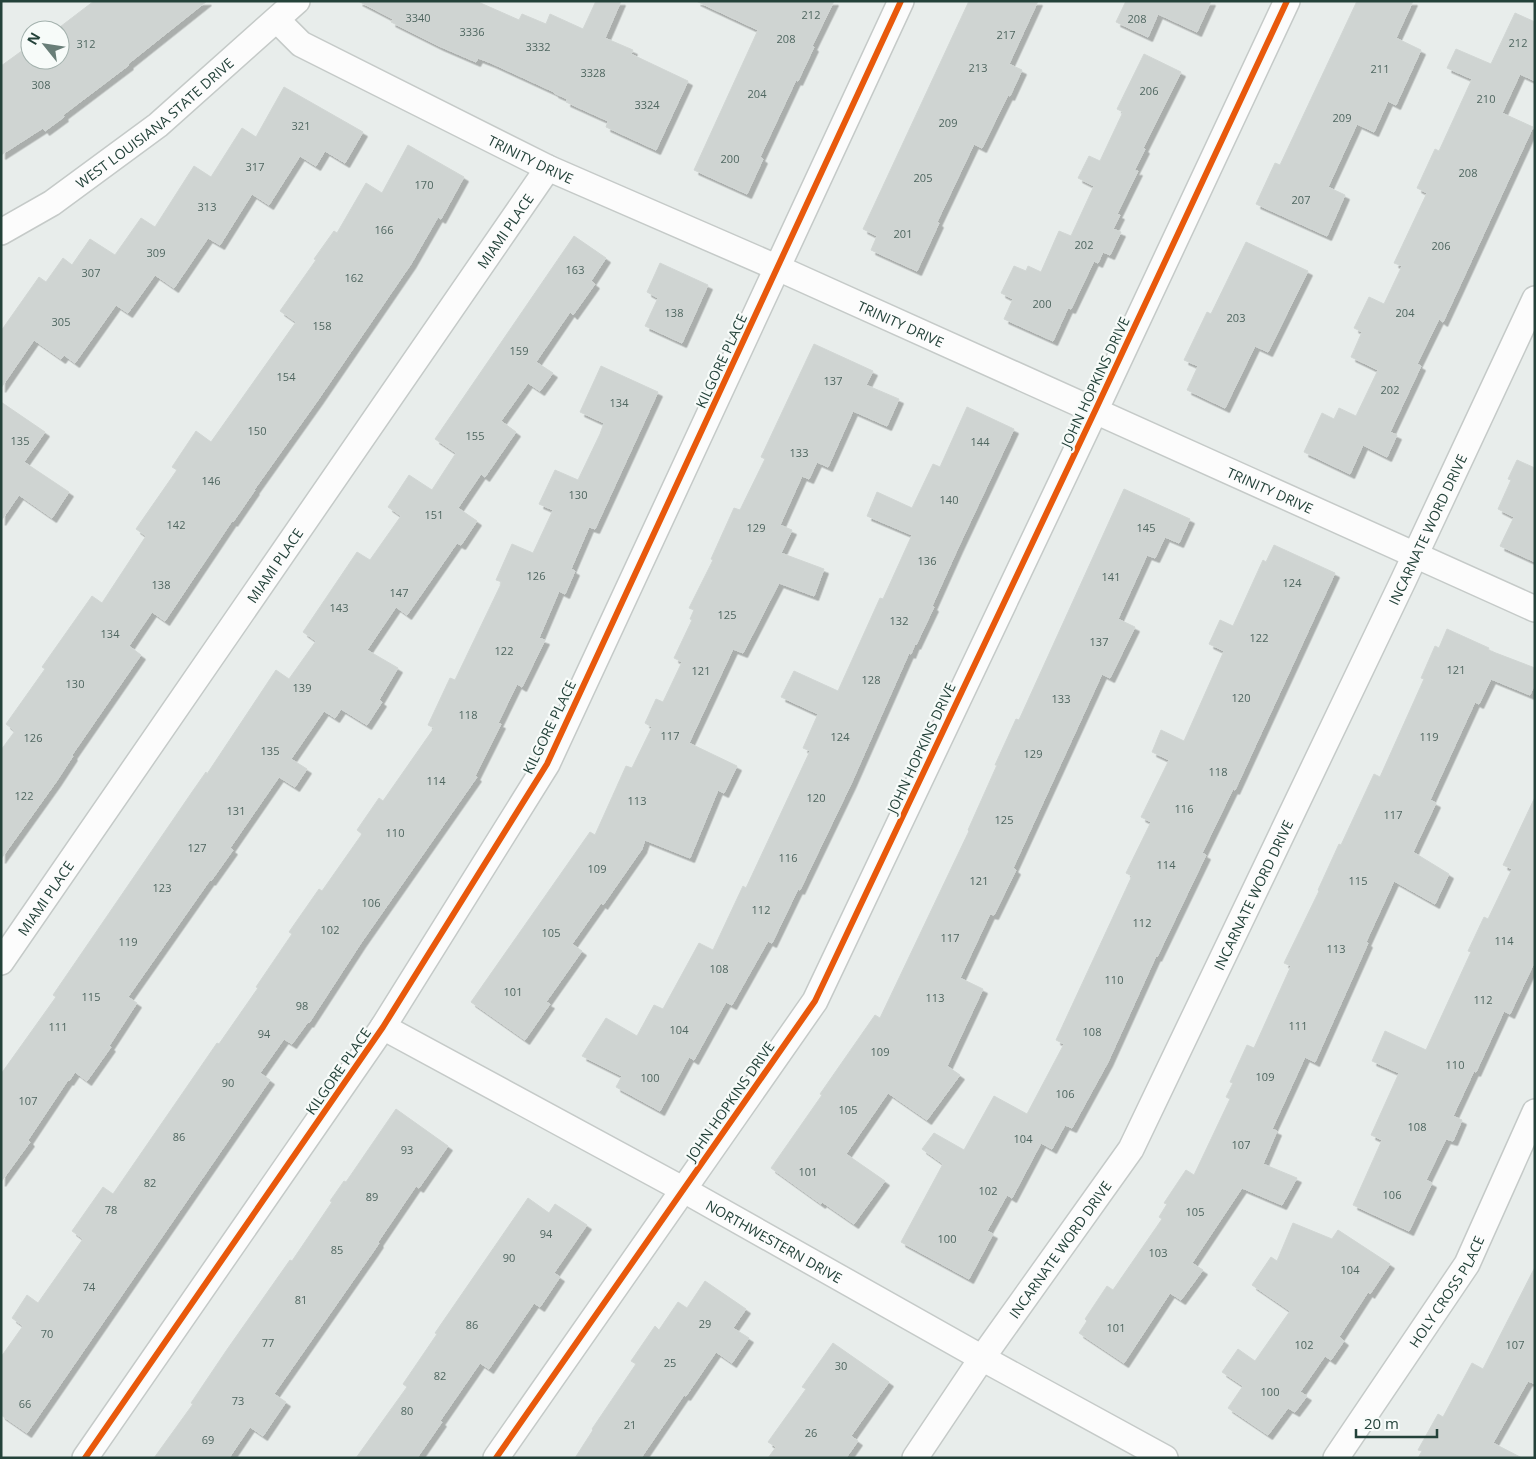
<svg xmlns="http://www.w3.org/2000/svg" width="1536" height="1459" viewBox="0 0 1536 1459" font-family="'Open Sans',sans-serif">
<defs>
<filter id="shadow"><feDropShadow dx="4.5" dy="4.5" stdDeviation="0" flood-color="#0004"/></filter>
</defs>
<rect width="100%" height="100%" fill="#e8edeb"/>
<g fill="#cfd4d2" stroke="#d1d6d4" filter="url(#shadow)">
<path d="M 94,1 L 207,1 L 128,64 L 129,65 L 63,115 L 64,117 L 45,131 L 43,128 L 1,155 L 1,66 L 30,45 L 30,60 L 60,60 L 60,30 L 56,30 Z"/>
<path d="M 358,1 L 476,1 L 519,20 L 522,14 L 546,24 L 550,14 L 583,29 L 596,1 L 621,1 L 605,38 L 633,50 L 631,54 L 688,81 L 656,150 L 606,127 L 608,121 L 566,102 L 567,99 L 554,93 L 554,92 L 491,63 L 478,58 L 476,62 L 439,46 L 391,22 L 393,19 Z"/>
<path d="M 696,1 L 834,1 L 812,46 L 814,47 L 798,81 L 796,80 L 760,157 L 763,159 L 747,194 L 694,170 L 758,30 Z"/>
<path d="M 969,1 L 1038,1 L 1009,64 L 1022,70 L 1010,96 L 1008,95 L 982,148 L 974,144 L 937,222 L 939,223 L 917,271 L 871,250 L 877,236 L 863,229 Z"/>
<path d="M 1126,1 L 1211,1 L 1197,32 L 1158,14 L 1148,37 L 1116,22 Z"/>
<path d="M 1357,1 L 1413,1 L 1396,38 L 1421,50 L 1396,105 L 1388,101 L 1374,132 L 1357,124 L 1328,187 L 1345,195 L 1327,236 L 1256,204 L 1275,163 L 1280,165 Z"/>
<path d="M 1515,13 L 1535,22 L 1535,81 L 1520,74 L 1502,113 L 1533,127 L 1457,292 L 1443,322 L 1439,319 L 1417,364 L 1421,366 L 1390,432 L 1397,435 L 1387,457 L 1363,445 L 1350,474 L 1304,452 L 1322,413 L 1334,419 L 1339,408 L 1356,416 L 1378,370 L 1351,357 L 1362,332 L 1354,328 L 1369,297 L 1384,304 L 1402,266 L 1394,263 L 1427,193 L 1417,188 L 1435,149 L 1439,151 L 1472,79 L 1447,68 L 1456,49 L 1491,64 Z"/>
<path d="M 1144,54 L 1181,72 L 1143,148 L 1145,149 L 1134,171 L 1138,171 L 1117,214 L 1120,215 L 1113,229 L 1121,232 L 1110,255 L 1103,252 L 1098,263 L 1094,261 L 1071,309 L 1068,308 L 1053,341 L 1004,319 L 1013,299 L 1001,293 L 1014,266 L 1026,271 L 1028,266 L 1041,272 L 1059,231 L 1071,236 L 1094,186 L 1078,178 L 1089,156 L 1100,161 L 1123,112 L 1117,109 Z"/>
<path d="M 284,87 L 363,132 L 345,163 L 325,151 L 316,166 L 300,156 L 269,205 L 252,194 L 220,245 L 208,238 L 174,288 L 155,275 L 128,313 L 116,305 L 75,363 L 64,355 L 61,359 L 34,340 L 1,388 L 1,331 L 39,277 L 46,282 L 63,258 L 72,265 L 90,239 L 115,255 L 141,218 L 155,227 L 194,166 L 211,177 L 242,128 L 256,137 Z"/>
<path d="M 408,145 L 464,177 L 441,219 L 438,217 L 411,264 L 318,400 L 254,490 L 255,490 L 233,522 L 232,521 L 165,621 L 152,612 L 129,646 L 141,655 L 72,755 L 73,756 L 56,782 L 1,859 L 1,750 L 15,731 L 6,724 L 45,669 L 42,667 L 92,596 L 102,603 L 146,536 L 136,529 L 177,470 L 172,467 L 196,431 L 211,442 L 296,322 L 280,311 L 316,260 L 314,259 L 334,231 L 337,233 L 366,183 L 382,193 Z"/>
<path d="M 574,236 L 606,258 L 591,281 L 595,284 L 573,315 L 570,312 L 536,362 L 553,373 L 540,391 L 528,383 L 501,421 L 516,432 L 485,477 L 481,474 L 458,508 L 477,521 L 461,545 L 457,543 L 407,615 L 396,607 L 367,650 L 398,668 L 379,700 L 382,702 L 367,725 L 341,709 L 335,718 L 324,711 L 291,759 L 307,769 L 295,787 L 279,777 L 230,848 L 233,850 L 211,881 L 210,880 L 128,997 L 137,1003 L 109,1046 L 111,1047 L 87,1081 L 75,1072 L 69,1081 L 68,1080 L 28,1140 L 30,1142 L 1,1182 L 1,1074 L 56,997 L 53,995 L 192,792 L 206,772 L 207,774 L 276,670 L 289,679 L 316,641 L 303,632 L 357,552 L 370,560 L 401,516 L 388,507 L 409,475 L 432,490 L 456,453 L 435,439 Z"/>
<path d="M 1246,242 L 1308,271 L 1268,352 L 1255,346 L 1225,408 L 1187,390 L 1198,366 L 1184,360 L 1207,312 L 1211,314 Z"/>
<path d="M 660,263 L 708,285 L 682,343 L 645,326 L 658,298 L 647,292 Z"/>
<path d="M 814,344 L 873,371 L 866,385 L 899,399 L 887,426 L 853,411 L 828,467 L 817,462 L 809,479 L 802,476 L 780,525 L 792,530 L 781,553 L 824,569 L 814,596 L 779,583 L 743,653 L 733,649 L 689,743 L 737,766 L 724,793 L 718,790 L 690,858 L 645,840 L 642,849 L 603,905 L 601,903 L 572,944 L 582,951 L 546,1002 L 550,1004 L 525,1040 L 471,1002 L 590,832 L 595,835 L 626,766 L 632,768 L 652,727 L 645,723 L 656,699 L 663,702 L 682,662 L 674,658 L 692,620 L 690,619 L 694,610 L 689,608 L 713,560 L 711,559 L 734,508 L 740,510 L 765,459 L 761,457 Z"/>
<path d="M 601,366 L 658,392 L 595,529 L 589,527 L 571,569 L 575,571 L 565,594 L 559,591 L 539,638 L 545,640 L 522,687 L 517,684 L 498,723 L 501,724 L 475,776 L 477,777 L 361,943 L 309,1023 L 308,1022 L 292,1044 L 284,1039 L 260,1073 L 270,1080 L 27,1433 L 1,1415 L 1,1357 L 23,1326 L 12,1318 L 27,1295 L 38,1303 L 83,1239 L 72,1231 L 103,1187 L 113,1194 L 217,1043 L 219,1044 L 258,988 L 256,987 L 292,934 L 289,932 L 319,889 L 322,891 L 362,834 L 357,830 L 379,798 L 383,801 L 434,728 L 428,725 L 450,678 L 455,680 L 502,582 L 496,580 L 512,544 L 533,553 L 553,510 L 539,504 L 555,470 L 578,480 L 600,434 L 604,423 L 580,412 Z"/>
<path d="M 1,402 L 45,432 L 24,462 L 69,492 L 52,518 L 19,495 L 1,521 Z"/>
<path d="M 967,407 L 1014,429 L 958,548 L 932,606 L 934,607 L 916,645 L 915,644 L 911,654 L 909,653 L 851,784 L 800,890 L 798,889 L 772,943 L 768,941 L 732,1005 L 726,1002 L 694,1060 L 689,1057 L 660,1111 L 616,1087 L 622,1076 L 582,1056 L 606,1018 L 637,1036 L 654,1005 L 663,1009 L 699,943 L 713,950 L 743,886 L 746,888 L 810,751 L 803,748 L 818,714 L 781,697 L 794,671 L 838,691 L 880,598 L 883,599 L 912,535 L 867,516 L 877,492 L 912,508 L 933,464 L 940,467 Z"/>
<path d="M 1517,460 L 1535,468 L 1535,562 L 1500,546 L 1514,517 L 1498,509 L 1511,480 L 1508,479 Z"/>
<path d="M 1124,489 L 1190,519 L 1179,543 L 1165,537 L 1155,558 L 1147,555 L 1118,619 L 1135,627 L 1110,678 L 1102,674 L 1013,868 L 1016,870 L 994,915 L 990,914 L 960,978 L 983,989 L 947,1066 L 960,1075 L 927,1120 L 888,1093 L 846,1154 L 885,1181 L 854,1224 L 822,1202 L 821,1204 L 771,1168 L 822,1095 L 820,1094 L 875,1015 L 880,1018 L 969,831 L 968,830 L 997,765 L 995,765 L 1016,719 L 1019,720 Z"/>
<path d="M 1274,545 L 1335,573 L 1235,790 L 1233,789 L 1202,853 L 1206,855 L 1157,957 L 1156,956 L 1108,1062 L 1072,1128 L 1065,1125 L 1052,1149 L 1041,1143 L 1012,1198 L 1007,1195 L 987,1231 L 993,1234 L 969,1279 L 901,1242 L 943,1164 L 922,1149 L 934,1133 L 964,1150 L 994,1096 L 1027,1114 L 1064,1044 L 1056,1040 L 1132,876 L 1126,873 L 1151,822 L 1141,817 L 1169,760 L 1152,752 L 1161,730 L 1184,741 L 1224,651 L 1209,644 L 1220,620 L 1233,626 L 1263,560 L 1266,562 Z"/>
<path d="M 1447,629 L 1489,648 L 1488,650 L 1535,668 L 1535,683 L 1530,695 L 1491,679 L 1479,704 L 1475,702 L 1430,800 L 1436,803 L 1413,852 L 1449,874 L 1435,904 L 1394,881 L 1366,942 L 1368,943 L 1315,1062 L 1305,1057 L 1272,1129 L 1277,1131 L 1263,1164 L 1297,1178 L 1282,1205 L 1242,1188 L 1192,1263 L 1203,1270 L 1181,1300 L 1170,1293 L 1124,1363 L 1079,1333 L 1087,1321 L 1085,1319 L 1107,1286 L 1113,1290 L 1162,1219 L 1159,1217 L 1167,1204 L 1164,1203 L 1186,1170 L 1194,1175 L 1230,1099 L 1226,1097 L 1233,1083 L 1230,1082 L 1247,1045 L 1254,1048 L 1291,966 L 1284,963 L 1319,891 L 1318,890 L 1339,844 L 1341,845 L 1374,774 L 1380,777 L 1424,679 L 1421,678 L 1435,646 L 1439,648 Z"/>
<path d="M 1535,797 L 1535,961 L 1510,1014 L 1504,1011 L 1476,1072 L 1474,1071 L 1453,1116 L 1462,1120 L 1453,1141 L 1446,1139 L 1426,1180 L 1432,1183 L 1409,1231 L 1353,1205 L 1382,1140 L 1371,1135 L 1399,1073 L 1372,1061 L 1385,1031 L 1426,1050 L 1471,952 L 1468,951 L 1484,917 L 1488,919 L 1512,869 L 1503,865 Z"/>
<path d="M 396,1109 L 448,1146 L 419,1188 L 416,1186 L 378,1242 L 379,1243 L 373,1252 L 274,1394 L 286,1402 L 263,1436 L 250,1427 L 229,1458 L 154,1458 L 193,1404 L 191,1403 L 226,1351 L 290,1260 L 292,1261 L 332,1202 L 330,1201 L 344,1181 L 346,1182 Z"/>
<path d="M 528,1198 L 549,1213 L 555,1204 L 587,1225 L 554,1273 L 560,1277 L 540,1307 L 534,1303 L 489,1369 L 480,1363 L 440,1421 L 442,1422 L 417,1458 L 356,1458 L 407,1387 L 403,1384 L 437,1334 L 435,1333 Z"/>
<path d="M 1293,1223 L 1332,1239 L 1338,1230 L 1390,1264 L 1370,1294 L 1368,1292 L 1339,1337 L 1344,1341 L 1331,1360 L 1325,1356 L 1300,1392 L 1307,1396 L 1295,1412 L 1288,1408 L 1268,1435 L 1228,1408 L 1243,1386 L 1222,1372 L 1238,1349 L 1255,1361 L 1290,1311 L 1252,1285 L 1271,1257 L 1277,1261 Z"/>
<path d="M 1535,1267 L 1535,1384 L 1528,1381 L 1493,1443 L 1522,1458 L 1418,1458 L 1422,1451 L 1418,1450 L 1438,1414 L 1443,1417 L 1472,1363 L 1483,1369 Z"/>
<path d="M 705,1281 L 746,1309 L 733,1328 L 749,1338 L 732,1363 L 716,1352 L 686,1396 L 684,1395 L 641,1458 L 575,1458 L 593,1430 L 592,1429 L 636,1364 L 631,1361 L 655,1326 L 659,1330 L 678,1302 L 687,1308 Z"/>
<path d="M 833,1343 L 889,1382 L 851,1436 L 858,1441 L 846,1458 L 768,1458 L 776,1447 L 768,1442 L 806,1389 L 802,1387 Z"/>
</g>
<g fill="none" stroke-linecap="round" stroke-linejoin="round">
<defs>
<g id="street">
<path id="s1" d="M 277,20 L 301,44 L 548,168 L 778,268 L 1535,609"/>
<path id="s2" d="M 1,232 L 52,203 L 158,125 L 297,1"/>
<path id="s3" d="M 1,962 L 548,168"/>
<path id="s4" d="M 383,1027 L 684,1190 L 982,1358 L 1165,1458"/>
<path d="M 85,1458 L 383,1027 L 547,764 L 901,1"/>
<path d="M 496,1458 L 815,1001 L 1095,411 L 1287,1"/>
<path id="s5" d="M 915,1458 L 982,1358 L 1131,1149 L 1404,579 L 1535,299"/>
<path id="s6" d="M 1336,1458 L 1467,1264 L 1535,1112"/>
</g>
</defs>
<use href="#street" stroke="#c5cac8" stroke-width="28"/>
<use href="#street" stroke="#fcfcfc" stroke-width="25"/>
<defs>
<g id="cycleway">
<path d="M 85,1458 L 383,1027 L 547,764 L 901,1"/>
<path d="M 496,1458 L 815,1001 L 1095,411 L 1287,1"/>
</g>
</defs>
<use href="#cycleway" stroke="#f7fbf9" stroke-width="9"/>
<use href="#cycleway" stroke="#e8590c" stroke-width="6"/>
</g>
<g text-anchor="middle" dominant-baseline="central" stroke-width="4.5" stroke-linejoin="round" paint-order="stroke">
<g font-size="11" fill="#506761">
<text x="811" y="14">212</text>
<text x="418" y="17">3340</text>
<text x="1137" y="18">208</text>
<text x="472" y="31">3336</text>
<text x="1006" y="34">217</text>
<text x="786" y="38">208</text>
<text x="1518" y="42">212</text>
<text x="86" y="43">312</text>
<text x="538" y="46">3332</text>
<text x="978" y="67">213</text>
<text x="1380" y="68">211</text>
<text x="593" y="72">3328</text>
<text x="41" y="84">308</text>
<text x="1149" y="90">206</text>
<text x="757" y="93">204</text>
<text x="1486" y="98">210</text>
<text x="647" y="104">3324</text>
<text x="1342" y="117">209</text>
<text x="948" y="122">209</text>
<text x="301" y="125">321</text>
<text x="730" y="158">200</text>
<text x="255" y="166">317</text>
<text x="1468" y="172">208</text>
<text x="923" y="177">205</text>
<text x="424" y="184">170</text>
<text x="1301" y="199">207</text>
<text x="207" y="206">313</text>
<text x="384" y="229">166</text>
<text x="903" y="233">201</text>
<text x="1084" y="244">202</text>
<text x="1441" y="245">206</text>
<text x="156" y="252">309</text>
<text x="575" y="269">163</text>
<text x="91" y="272">307</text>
<text x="354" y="277">162</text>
<text x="1042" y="303">200</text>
<text x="674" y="312">138</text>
<text x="1405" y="312">204</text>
<text x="1236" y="317">203</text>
<text x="61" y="321">305</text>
<text x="322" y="325">158</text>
<text x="519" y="350">159</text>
<text x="286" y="376">154</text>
<text x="833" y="380">137</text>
<text x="1390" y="389">202</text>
<text x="619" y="402">134</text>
<text x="257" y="430">150</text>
<text x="475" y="435">155</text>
<text x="20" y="440">135</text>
<text x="980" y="441">144</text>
<text x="799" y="452">133</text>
<text x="211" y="480">146</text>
<text x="578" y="494">130</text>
<text x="949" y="499">140</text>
<text x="434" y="514">151</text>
<text x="176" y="524">142</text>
<text x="756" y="527">129</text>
<text x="1146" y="527">145</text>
<text x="927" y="560">136</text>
<text x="536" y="575">126</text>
<text x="1111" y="576">141</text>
<text x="1292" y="582">124</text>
<text x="161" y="584">138</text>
<text x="399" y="592">147</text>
<text x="339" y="607">143</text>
<text x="727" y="614">125</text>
<text x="899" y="620">132</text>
<text x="110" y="633">134</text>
<text x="1259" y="637">122</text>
<text x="1099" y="641">137</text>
<text x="504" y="650">122</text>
<text x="1456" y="669">121</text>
<text x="701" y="670">121</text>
<text x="871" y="679">128</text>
<text x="75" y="683">130</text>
<text x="302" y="687">139</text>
<text x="1241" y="697">120</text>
<text x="1061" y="698">133</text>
<text x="468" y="714">118</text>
<text x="670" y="735">117</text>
<text x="840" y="736">124</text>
<text x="1429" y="736">119</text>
<text x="33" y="737">126</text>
<text x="270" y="750">135</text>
<text x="1033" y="753">129</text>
<text x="1218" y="771">118</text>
<text x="436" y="780">114</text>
<text x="24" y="795">122</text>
<text x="816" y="797">120</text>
<text x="637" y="800">113</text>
<text x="1184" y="808">116</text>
<text x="236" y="810">131</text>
<text x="1393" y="814">117</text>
<text x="1004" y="819">125</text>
<text x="395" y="832">110</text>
<text x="197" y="847">127</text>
<text x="788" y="857">116</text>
<text x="1166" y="864">114</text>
<text x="597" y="868">109</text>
<text x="979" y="880">121</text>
<text x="1358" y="880">115</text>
<text x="162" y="887">123</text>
<text x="371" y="902">106</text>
<text x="761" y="909">112</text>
<text x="1142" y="922">112</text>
<text x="330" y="929">102</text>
<text x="551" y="932">105</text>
<text x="950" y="937">117</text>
<text x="1504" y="940">114</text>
<text x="128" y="941">119</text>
<text x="1336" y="948">113</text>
<text x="719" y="968">108</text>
<text x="1114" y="979">110</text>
<text x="513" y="991">101</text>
<text x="91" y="996">115</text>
<text x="935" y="997">113</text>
<text x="1483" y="999">112</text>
<text x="302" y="1005">98</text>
<text x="1298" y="1025">111</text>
<text x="58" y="1026">111</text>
<text x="679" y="1029">104</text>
<text x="1092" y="1031">108</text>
<text x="264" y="1033">94</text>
<text x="880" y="1051">109</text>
<text x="1455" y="1064">110</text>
<text x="1265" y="1076">109</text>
<text x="650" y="1077">100</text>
<text x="228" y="1082">90</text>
<text x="1065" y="1093">106</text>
<text x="28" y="1100">107</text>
<text x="848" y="1109">105</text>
<text x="1417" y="1126">108</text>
<text x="179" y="1136">86</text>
<text x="1023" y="1138">104</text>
<text x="1241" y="1144">107</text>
<text x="407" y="1149">93</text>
<text x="808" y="1171">101</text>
<text x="150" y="1182">82</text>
<text x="988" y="1190">102</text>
<text x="1392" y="1194">106</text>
<text x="372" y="1196">89</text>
<text x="111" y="1209">78</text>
<text x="1195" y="1211">105</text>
<text x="546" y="1233">94</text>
<text x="947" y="1238">100</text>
<text x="337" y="1249">85</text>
<text x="1158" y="1252">103</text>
<text x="509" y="1257">90</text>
<text x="1350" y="1269">104</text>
<text x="89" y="1286">74</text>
<text x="301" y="1299">81</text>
<text x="705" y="1323">29</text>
<text x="472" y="1324">86</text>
<text x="1116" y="1327">101</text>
<text x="47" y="1333">70</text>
<text x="268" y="1342">77</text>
<text x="1304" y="1344">102</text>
<text x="1515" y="1344">107</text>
<text x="670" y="1362">25</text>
<text x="841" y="1365">30</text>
<text x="440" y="1375">82</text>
<text x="1270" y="1391">100</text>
<text x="238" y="1400">73</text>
<text x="25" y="1403">66</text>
<text x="407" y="1410">80</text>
<text x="630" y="1424">21</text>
<text x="811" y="1432">26</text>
<text x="208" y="1439">69</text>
</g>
<g font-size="14" fill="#24423a" stroke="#f7fbf9">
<text stroke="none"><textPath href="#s2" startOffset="189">WEST LOUISIANA STATE DRIVE</textPath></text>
<text stroke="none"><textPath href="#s1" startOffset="291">TRINITY DRIVE</textPath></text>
<text stroke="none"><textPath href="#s3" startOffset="888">MIAMI PLACE</textPath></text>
<text stroke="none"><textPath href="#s1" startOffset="696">TRINITY DRIVE</textPath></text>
<text transform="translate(721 361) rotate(-65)">KILGORE PLACE</text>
<text transform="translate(1095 382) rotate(-65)">JOHN HOPKINS DRIVE</text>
<text stroke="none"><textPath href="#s1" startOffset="1101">TRINITY DRIVE</textPath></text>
<text stroke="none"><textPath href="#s5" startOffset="1064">INCARNATE WORD DRIVE</textPath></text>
<text stroke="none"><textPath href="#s3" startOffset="482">MIAMI PLACE</textPath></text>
<text transform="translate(549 727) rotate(-64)">KILGORE PLACE</text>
<text transform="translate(921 748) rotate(-65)">JOHN HOPKINS DRIVE</text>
<text stroke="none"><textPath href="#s5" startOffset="659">INCARNATE WORD DRIVE</textPath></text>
<text stroke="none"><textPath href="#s3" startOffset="78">MIAMI PLACE</textPath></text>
<text transform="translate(338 1071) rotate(-55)">KILGORE PLACE</text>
<text transform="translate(730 1101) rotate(-55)">JOHN HOPKINS DRIVE</text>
<text stroke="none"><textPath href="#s4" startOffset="446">NORTHWESTERN DRIVE</textPath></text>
<text stroke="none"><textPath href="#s5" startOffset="254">INCARNATE WORD DRIVE</textPath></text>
<text stroke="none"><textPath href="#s6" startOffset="200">HOLY CROSS PLACE</textPath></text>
</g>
</g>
<rect width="1536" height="1459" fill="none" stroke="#24423a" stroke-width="5"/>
<g transform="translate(45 45) rotate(300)"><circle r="24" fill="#f7fbf9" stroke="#a3b1ad"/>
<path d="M0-4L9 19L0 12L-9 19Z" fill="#697e78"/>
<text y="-8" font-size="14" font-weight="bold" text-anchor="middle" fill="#24423a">N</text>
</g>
<path d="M1356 1429v8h81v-8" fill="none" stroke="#24423a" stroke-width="2.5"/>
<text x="1364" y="1429" font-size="15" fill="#24423a" stroke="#f7fbf9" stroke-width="4" paint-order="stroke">20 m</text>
</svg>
